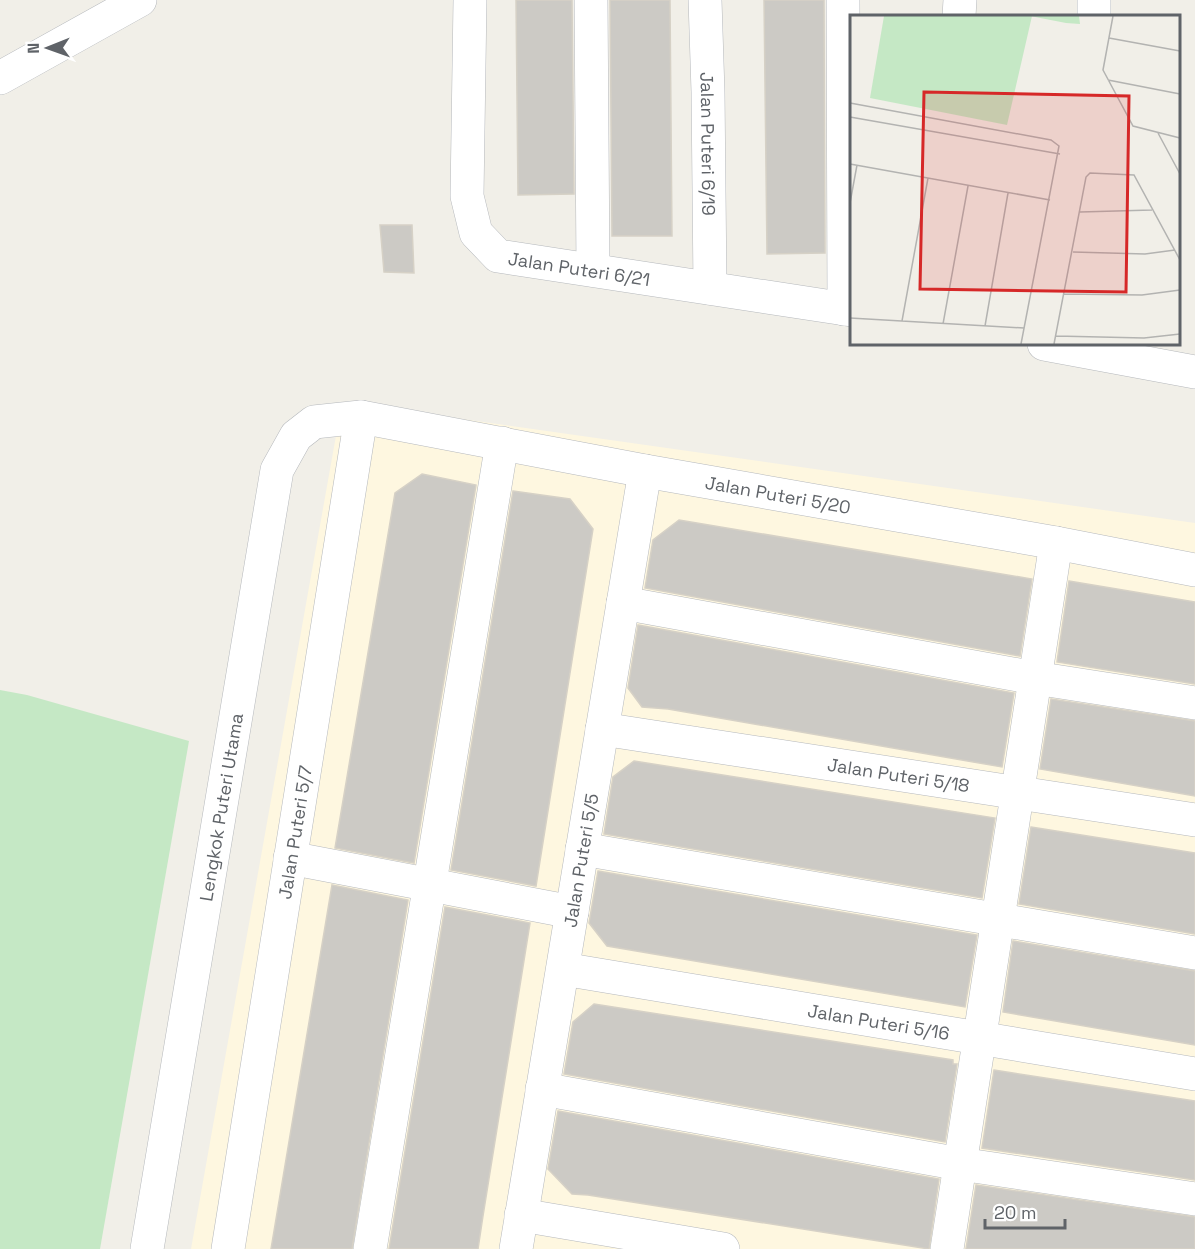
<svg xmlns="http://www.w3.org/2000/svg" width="1195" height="1249" viewBox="0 0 1195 1249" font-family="'Space Grotesk',sans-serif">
<rect width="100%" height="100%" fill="#f1efe8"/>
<path fill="#fef7e0" d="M 342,402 L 1195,523 L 1195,1249 L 191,1249 Z"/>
<path fill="#c5e8c5" d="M 0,690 L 27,695 L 189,741 L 100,1249 L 0,1249 Z"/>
<g fill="#cccac5" stroke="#d6d1c6" stroke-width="1.5">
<path d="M 516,0 L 572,0 L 574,194 L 518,195 Z"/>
<path d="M 610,0 L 670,0 L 672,236 L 612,236 Z"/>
<path d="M 764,0 L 824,0 L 825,253 L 767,254 Z"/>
<path d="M 380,225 L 412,225 L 414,273 L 384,272 Z"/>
<path d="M 422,474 L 476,485 L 414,863 L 335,848 L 395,493 Z"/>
<path d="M 513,491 L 570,499 L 593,529 L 536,886 L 451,870 Z"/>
<path d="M 679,520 L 1032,579 L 1020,656 L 645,588 L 653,540 Z"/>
<path d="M 1069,581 L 1195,602 L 1195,684 L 1057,662 Z"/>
<path d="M 638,625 L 1014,693 L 1002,767 L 668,709 L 642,707 L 628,688 Z"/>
<path d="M 1051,699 L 1195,721 L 1195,796 L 1040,769 Z"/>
<path d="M 634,761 L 995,818 L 982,898 L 604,834 L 613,777 Z"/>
<path d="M 1031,827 L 1195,853 L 1195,934 L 1019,904 Z"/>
<path d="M 598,871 L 977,935 L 965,1007 L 607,946 L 589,923 Z"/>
<path d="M 332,885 L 408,900 L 352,1249 L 271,1249 Z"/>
<path d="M 445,907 L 530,923 L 483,1216 L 478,1249 L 389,1249 Z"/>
<path d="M 1013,941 L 1195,971 L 1195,1045 L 1003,1012 Z"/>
<path d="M 594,1004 L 953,1060 L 953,1064 L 957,1064 L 945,1142 L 564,1074 L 573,1022 Z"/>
<path d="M 994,1070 L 1195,1101 L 1195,1180 L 982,1148 Z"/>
<path d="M 558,1111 L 939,1179 L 929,1249 L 588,1195 L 572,1194 L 548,1169 Z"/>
<path d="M 976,1185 L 1195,1217 L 1195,1249 L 966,1249 Z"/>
</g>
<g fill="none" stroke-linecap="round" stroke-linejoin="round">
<defs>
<g id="minor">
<path id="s1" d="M 470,0 L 467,196 L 476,233 L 498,256 L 852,310"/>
<path d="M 591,0 L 593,270"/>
<path id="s2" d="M 705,0 L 708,92 L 710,288"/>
<path d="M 843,0 L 844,309"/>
<path d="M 1094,0 L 1094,16"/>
<path d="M 959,16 L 960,0"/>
<path d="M 0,78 L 140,0"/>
<path d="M 1044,344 L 1195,372"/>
<path d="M 623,603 L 1035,678 L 1195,703"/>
<path id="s3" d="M 602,729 L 1195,820"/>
<path d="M 582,849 L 1195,953"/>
<path d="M 290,858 L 572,912"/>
<path id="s4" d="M 563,969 L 1195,1074"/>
<path d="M 542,1089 L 960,1164 L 1195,1199"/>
<path d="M 521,1215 L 723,1249"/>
<path id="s5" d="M 147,1249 L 277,470 L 296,436 L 314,422 L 361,417 L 645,471 L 1056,543 L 1195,570"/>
<path id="s6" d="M 228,1249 L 361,417"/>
<path d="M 370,1249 L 502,443"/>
<path id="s7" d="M 516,1249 L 645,471"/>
<path d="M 947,1249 L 1056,543"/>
</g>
</defs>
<use href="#minor" stroke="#b5b8bc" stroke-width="34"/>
<use href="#minor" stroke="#fff" stroke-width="33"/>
</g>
<g text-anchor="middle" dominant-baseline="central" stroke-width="6" stroke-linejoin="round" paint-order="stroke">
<g font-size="18" fill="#5f6368" stroke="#fff">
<text stroke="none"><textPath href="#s2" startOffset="144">Jalan Puteri 6/19</textPath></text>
<text stroke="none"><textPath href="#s1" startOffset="348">Jalan Puteri 6/21</textPath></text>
<text stroke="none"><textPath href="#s5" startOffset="1323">Jalan Puteri 5/20</textPath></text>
<text stroke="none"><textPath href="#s3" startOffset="300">Jalan Puteri 5/18</textPath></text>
<text stroke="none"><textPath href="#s5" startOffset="448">Lengkok Puteri Utama</textPath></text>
<text stroke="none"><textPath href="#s6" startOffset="422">Jalan Puteri 5/7</textPath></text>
<text stroke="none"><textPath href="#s7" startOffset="394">Jalan Puteri 5/5</textPath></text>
<text stroke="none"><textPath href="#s4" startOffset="320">Jalan Puteri 5/16</textPath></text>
</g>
</g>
<g transform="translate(850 15)">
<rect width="330" height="330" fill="#f1efe8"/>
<path d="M 34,1 L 182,1 L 157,110 L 20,83 Z" fill="#c5e8c5"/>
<path d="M 180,1 L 229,1 L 230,9 L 216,8 Z" fill="#c5e8c5"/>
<path fill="none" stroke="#b3b3b1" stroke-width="1.5" d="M 263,1 L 253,55 L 283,111 L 330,123M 259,23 L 330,36M 258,65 L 330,79M 0,88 L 201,125 L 209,131 L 171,329M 0,102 L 210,139M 308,118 L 330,159M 0,149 L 200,185M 0,188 L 7,150M 230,197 L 302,195M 223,237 L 295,239 L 325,235M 214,279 L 292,280 L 330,275M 0,303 L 174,313M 52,306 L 78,163M 93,309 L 118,171M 135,311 L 158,178M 206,321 L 294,323 L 330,319M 204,329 L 236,162 L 240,158 L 284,160 L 330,245"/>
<path fill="#d62828" fill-opacity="0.15" stroke="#d62828" stroke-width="3" d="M 74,77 L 279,81 L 276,277 L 70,274 Z"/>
<rect width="330" height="330" fill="none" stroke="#5f6368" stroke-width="3"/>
</g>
<g transform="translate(48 48) rotate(269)" stroke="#ffffff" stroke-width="4.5" paint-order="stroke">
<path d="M0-4.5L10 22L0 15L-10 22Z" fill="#5f6368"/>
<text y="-9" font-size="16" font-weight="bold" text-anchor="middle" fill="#5f6368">N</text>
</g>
<path d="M985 1219v9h80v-9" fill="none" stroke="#5f6368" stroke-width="3"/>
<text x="994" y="1219" font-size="18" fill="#5f6368" stroke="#ffffff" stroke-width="4.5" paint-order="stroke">20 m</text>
</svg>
